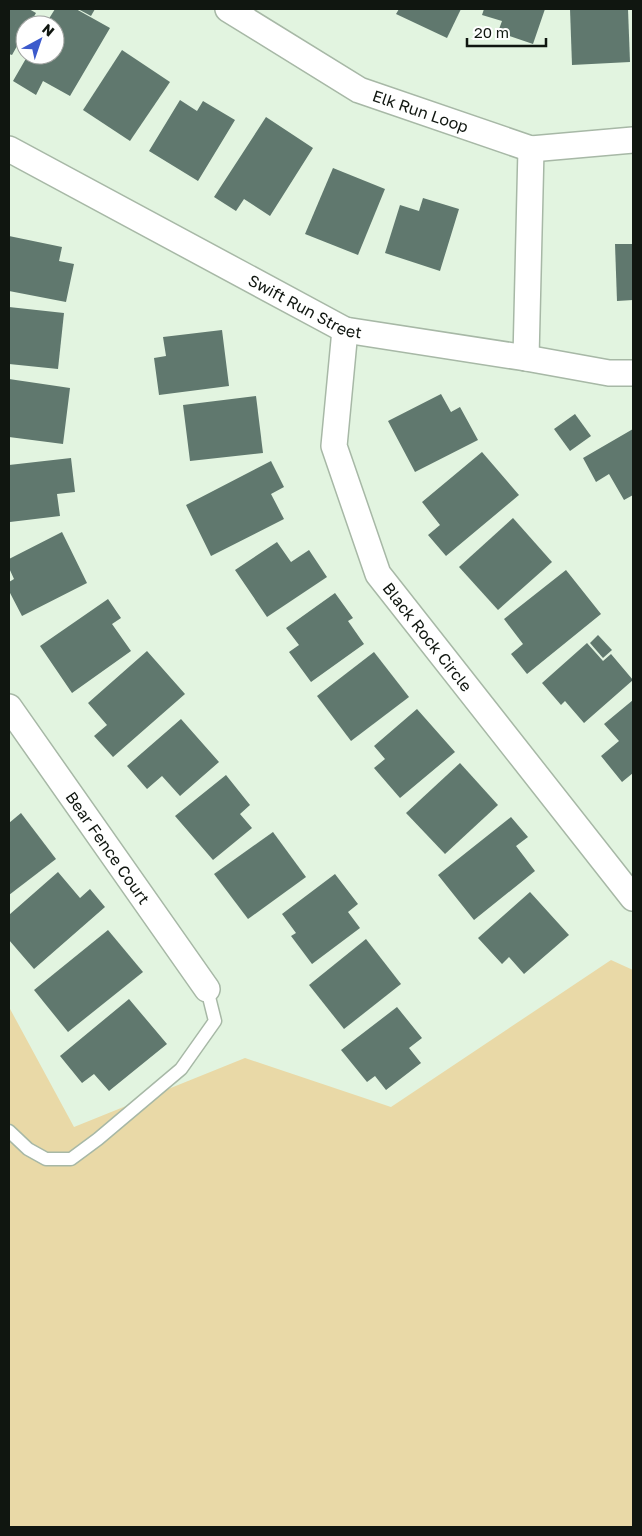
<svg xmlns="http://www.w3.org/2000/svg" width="642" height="1536" viewBox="0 0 642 1536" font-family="'Golos Text',sans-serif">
<rect width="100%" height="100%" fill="#e2f4e0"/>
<path fill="#e9d9a7" d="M 611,960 L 633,970 L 633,1527 L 9,1527 L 9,1007 L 74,1127 L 245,1058 L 391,1107 Z"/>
<g fill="#60786e">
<path d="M 9,9 L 29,9 L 36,13 L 29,25 L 25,25 L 25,32 L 12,55 L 9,54 Z"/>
<path d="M 55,9 L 76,9 L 110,28 L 70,96 L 43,81 L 36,95 L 13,81 L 28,55 L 55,55 L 55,25 L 45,25 Z"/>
<path d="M 78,9 L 95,9 L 91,16 Z"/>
<path d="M 399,9 L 461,9 L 447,38 L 396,14 Z"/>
<path d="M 484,9 L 545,9 L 533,44 L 498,32 L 502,21 L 482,15 Z"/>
<path d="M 570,9 L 628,9 L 630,62 L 572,65 Z"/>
<path d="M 122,50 L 170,82 L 130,141 L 83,110 Z"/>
<path d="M 180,100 L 197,111 L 203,101 L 235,120 L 198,181 L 149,151 Z"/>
<path d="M 266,117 L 313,148 L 270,216 L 244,199 L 236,211 L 214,197 Z"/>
<path d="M 333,168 L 385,189 L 358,255 L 305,234 Z"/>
<path d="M 423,198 L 459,209 L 440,271 L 385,253 L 400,205 L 419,211 Z"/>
<path d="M 9,236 L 62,247 L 59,261 L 74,264 L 66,302 L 9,291 Z"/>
<path d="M 615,244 L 633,244 L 633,300 L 617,301 Z"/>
<path d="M 9,307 L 64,313 L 58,369 L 9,364 Z"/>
<path d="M 222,330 L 229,386 L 159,395 L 154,358 L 166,356 L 163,337 Z"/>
<path d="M 9,379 L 70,388 L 63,444 L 9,437 Z"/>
<path d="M 441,394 L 451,412 L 460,407 L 478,440 L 415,472 L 388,421 Z"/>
<path d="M 256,396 L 263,453 L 190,461 L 183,405 Z"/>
<path d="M 575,414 L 591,436 L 570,451 L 554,429 Z"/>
<path d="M 633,429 L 633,495 L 624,500 L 609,474 L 596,482 L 583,458 Z"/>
<path d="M 482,452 L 519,495 L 446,556 L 428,535 L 440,525 L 422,502 Z"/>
<path d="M 71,458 L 75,492 L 57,494 L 60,516 L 10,522 L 9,512 L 9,465 Z"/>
<path d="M 271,461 L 284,487 L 271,494 L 284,519 L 211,556 L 186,505 Z"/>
<path d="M 513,518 L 552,562 L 498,610 L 459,567 Z"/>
<path d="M 62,532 L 87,583 L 22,616 L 9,591 L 9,582 L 14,579 L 9,568 L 9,559 Z"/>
<path d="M 277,542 L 291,562 L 309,550 L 327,577 L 267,617 L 235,570 Z"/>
<path d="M 566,570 L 601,614 L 527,674 L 511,654 L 523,644 L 504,619 Z"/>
<path d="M 335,593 L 353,618 L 348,621 L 364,644 L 311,682 L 289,652 L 299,645 L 286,628 Z"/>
<path d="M 108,599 L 121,618 L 112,624 L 131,651 L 72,693 L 40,646 Z"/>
<path d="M 598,635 L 612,650 L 603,658 L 590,643 Z"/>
<path d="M 587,643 L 603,661 L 611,654 L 633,680 L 584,723 L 565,701 L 561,705 L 542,683 Z"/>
<path d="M 147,651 L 185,694 L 113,757 L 94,736 L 107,725 L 88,703 Z"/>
<path d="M 374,652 L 409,697 L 351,741 L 317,696 Z"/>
<path d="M 633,700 L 633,773 L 622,782 L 601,756 L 619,741 L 604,724 Z"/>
<path d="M 417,709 L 455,752 L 400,798 L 374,768 L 385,759 L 374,746 Z"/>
<path d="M 181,719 L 219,762 L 180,796 L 162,776 L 147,789 L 127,766 Z"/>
<path d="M 460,763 L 498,805 L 445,854 L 406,813 Z"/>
<path d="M 226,775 L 250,805 L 240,814 L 252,828 L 213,860 L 175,816 Z"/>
<path d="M 21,813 L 56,859 L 9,895 L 9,823 Z"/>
<path d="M 511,817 L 528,837 L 516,846 L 535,871 L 474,920 L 438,875 Z"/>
<path d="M 273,832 L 306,877 L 248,919 L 214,874 Z"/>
<path d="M 58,872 L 80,898 L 90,889 L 105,907 L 34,969 L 9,940 L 9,915 Z"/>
<path d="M 335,874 L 358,904 L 348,912 L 360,928 L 312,964 L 291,936 L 296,933 L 282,914 Z"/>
<path d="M 530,892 L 569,935 L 524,974 L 509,957 L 502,964 L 478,938 Z"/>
<path d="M 108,930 L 143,972 L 68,1032 L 34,990 Z"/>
<path d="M 366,939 L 401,984 L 344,1029 L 309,985 Z"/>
<path d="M 129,999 L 167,1044 L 109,1091 L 94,1074 L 82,1083 L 60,1056 Z"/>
<path d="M 397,1007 L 422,1038 L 409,1048 L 421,1063 L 386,1090 L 375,1076 L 367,1082 L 341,1050 Z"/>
</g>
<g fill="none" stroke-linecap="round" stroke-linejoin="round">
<defs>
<path id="lane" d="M 9,1131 L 28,1149 L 46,1159 L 71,1159 L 98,1139 L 181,1069 L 215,1021 L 207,989"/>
<g id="street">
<path id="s1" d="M 228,9 L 359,90 L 531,149 L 633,140"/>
<path id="s2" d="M 9,149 L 345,330 L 526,358 L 609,373 L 633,373"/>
<path id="s3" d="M 345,330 L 334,446 L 378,574 L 633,898"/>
<path d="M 526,358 L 531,149"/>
<path id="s4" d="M 9,707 L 207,989"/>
</g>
</defs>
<use href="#lane" stroke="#a7b8a6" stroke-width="15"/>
<use href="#street" stroke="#a7b8a6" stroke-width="28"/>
<use href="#lane" stroke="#fff" stroke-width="12"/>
<use href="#street" stroke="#fff" stroke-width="25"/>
</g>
<g text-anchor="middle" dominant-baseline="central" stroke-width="4" stroke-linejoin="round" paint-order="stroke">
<g font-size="16" fill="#101610" stroke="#fff">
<text stroke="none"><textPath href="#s1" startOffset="219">Elk Run Loop</textPath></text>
<text stroke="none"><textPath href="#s2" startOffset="336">Swift Run Street</textPath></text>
<text stroke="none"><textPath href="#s3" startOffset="332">Black Rock Circle</textPath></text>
<text stroke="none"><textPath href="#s4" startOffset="172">Bear Fence Court</textPath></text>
</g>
</g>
<rect width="642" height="1536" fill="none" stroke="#101610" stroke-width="20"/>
<g transform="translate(40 40) rotate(40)"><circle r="24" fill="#ffffff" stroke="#9fa29f"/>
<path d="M0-4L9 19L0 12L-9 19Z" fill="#3c5acc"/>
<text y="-8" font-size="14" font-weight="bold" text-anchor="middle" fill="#101610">N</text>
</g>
<path d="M467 38v8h79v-8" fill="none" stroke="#101610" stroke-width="2.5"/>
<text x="474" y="38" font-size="15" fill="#101610" stroke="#ffffff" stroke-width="4" paint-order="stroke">20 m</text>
</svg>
